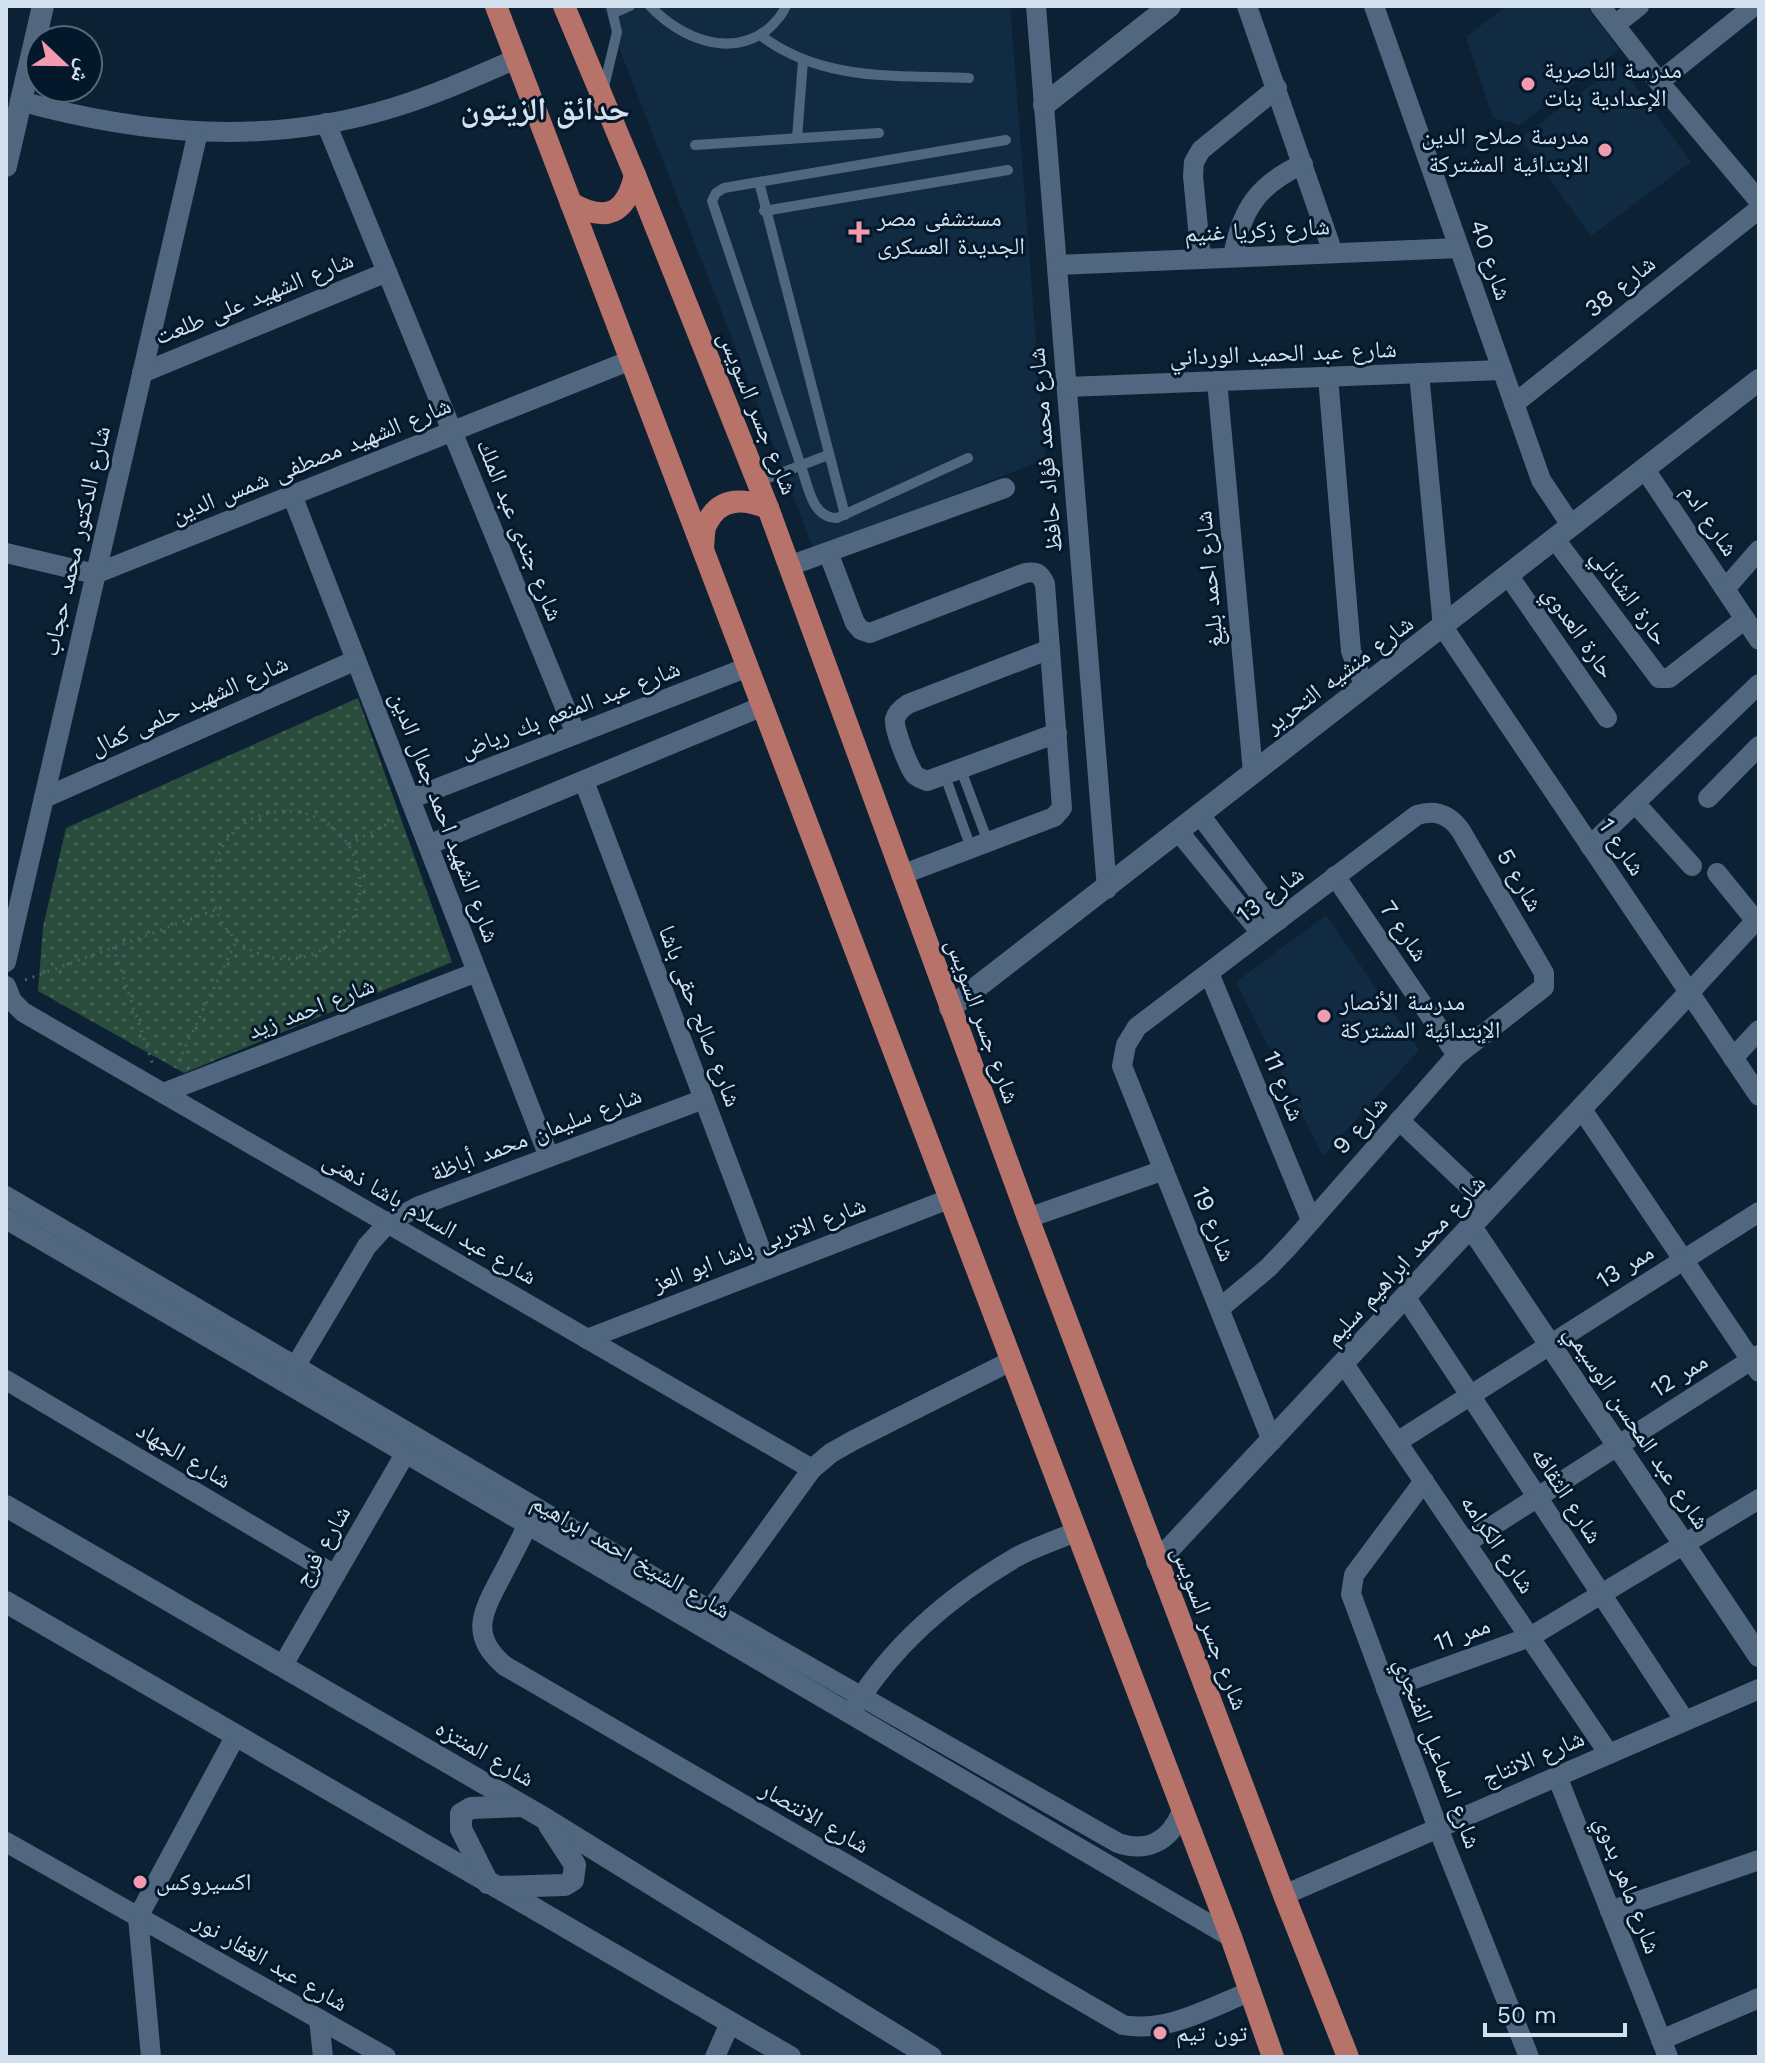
<svg xmlns="http://www.w3.org/2000/svg" width="1765" height="2063" viewBox="0 0 1765 2063" font-family="'Work Sans','Noto Naskh Arabic',sans-serif">
<defs>
<pattern id="green-dots" width="8" height="8" patternUnits="userSpaceOnUse" patternTransform="scale(2)"><rect width="8" height="8" fill="#294c3c"/><path d="M2 2h.1M6 6h.1" fill="none" stroke="#476658" stroke-width="1.8" stroke-linecap="round"/></pattern>
</defs>
<rect width="100%" height="100%" fill="#0d2135"/>
<g fill="#112b43">
<path d="M 603,6 L 1010,6 L 1045,459 L 814,550 Z"/>
<path d="M 1506,6 L 1586,6 L 1619,49 L 1520,125 L 1493,118 L 1466,37 Z"/>
<path d="M 1619,64 L 1691,162 L 1591,236 L 1520,138 Z"/>
<path d="M 1326,915 L 1419,1050 L 1323,1156 L 1236,982 Z"/>
</g>
<path fill="url(#green-dots)" d="M 358,698 L 452,962 L 184,1073 L 38,991 L 43,927 L 66,828 Z"/>
<g fill="none" stroke-linecap="round" stroke-linejoin="round">
<g stroke="#4c5e6f" stroke-width="3" stroke-dasharray="2 6" stroke-linecap="butt">
<circle cx="286" cy="885" r="74"/>
<path d="M 349,844 L 399,818"/>
<path d="M 113,947 L 153,1065"/>
<path d="M 25,980 L 215,910"/>
<path d="M 175,1068 L 236,942"/>
</g>
<g stroke="#50677f" stroke-width="10">
<path d="M 650,6 C 680,37 728,59 767,30 C 775,23 782,16 786,6"/>
<path d="M 614,13 L 630,6"/>
<path d="M 760,35 C 822,82 895,75 969,78"/>
<path d="M 603,91 L 617,32 L 611,6"/>
<path d="M 797,138 L 803,61"/>
<path d="M 695,145 L 879,133"/>
<path d="M 759,182 L 845,515"/>
<path d="M 764,211 L 1008,170"/>
<path d="M 968,458 L 837,518 C 812,518 808,486 801,466 L 712,201 L 716,193 L 724,188 L 1006,140"/>
<path d="M 758,482 L 828,455"/>
<path d="M 961,770 L 988,842"/>
<path d="M 945,776 L 971,848"/>
</g>
<g stroke="#50677f" stroke-width="20">
<path d="M 1036,6 L 1107,889"/>
<path d="M 1247,6 L 1333,253"/>
<path d="M 1374,6 L 1541,480 L 1571,525"/>
<path d="M 1600,6 L 1659,82 L 1759,201"/>
<path d="M 1615,25 L 1639,6"/>
<path d="M 1659,82 L 1754,6"/>
<path d="M 20,101 C 143,135 268,146 392,108 C 435,95 475,77 516,59"/>
<path d="M 326,123 L 576,734"/>
<path d="M 1233,257 C 1241,210 1258,184 1303,164"/>
<path d="M 1201,259 L 1193,176 L 1194,162 L 1201,150 L 1277,88"/>
<path d="M 1057,265 L 1459,248"/>
<path d="M 142,373 L 387,272"/>
<path d="M 1419,373 L 1443,627 L 1759,1096"/>
<path d="M 1328,377 L 1351,651 L 1360,675 L 1368,684"/>
<path d="M 1217,381 L 1253,772"/>
<path d="M 1067,387 L 1501,370"/>
<path d="M 1514,404 L 1759,209"/>
<path d="M 1644,468 L 1759,640"/>
<path d="M 292,495 L 549,1157"/>
<path d="M 1554,538 L 1659,678 L 1669,678 L 1745,619"/>
<path d="M 828,552 L 855,623 L 861,630 L 870,633 L 1025,573 C 1036,571 1040,573 1045,584 L 1062,808 L 1054,817 L 901,875"/>
<path d="M 6,553 L 95,574 L 631,360"/>
<path d="M 789,566 L 1005,488"/>
<path d="M 1508,575 L 1607,718"/>
<path d="M 1725,589 L 1759,550"/>
<path d="M 1050,649 L 908,704 C 902,708 897,712 895,719 C 893,728 909,768 915,775 C 920,779 921,779 927,781 L 1057,733"/>
<path d="M 584,781 L 768,1269"/>
<path d="M 44,798 L 356,660"/>
<path d="M 1708,798 L 1759,746"/>
<path d="M 410,799 L 748,667"/>
<path d="M 1635,803 L 1692,866"/>
<path d="M 1200,815 L 1279,920"/>
<path d="M 1179,832 L 1261,933"/>
<path d="M 428,845 L 763,706"/>
<path d="M 1590,846 L 1759,684"/>
<path d="M 1717,873 L 1756,921"/>
<path d="M 1335,876 L 1457,1055"/>
<path d="M 6,962 L 198,132"/>
<path d="M 1209,973 L 1311,1220"/>
<path d="M 6,986 L 12,1001 L 23,1012 L 812,1469"/>
<path d="M 1690,992 L 1759,917"/>
<path d="M 1733,1058 L 1759,1030"/>
<path d="M 163,1093 L 477,972"/>
<path d="M 1581,1108 L 1759,1372"/>
<path d="M 1399,1120 L 1490,1206"/>
<path d="M 6,1196 L 710,1610 L 1118,1843 C 1147,1853 1170,1841 1181,1813"/>
<path d="M 1028,1218 L 1164,1170"/>
<path d="M 6,1219 L 1231,1937"/>
<path d="M 1406,1298 L 1685,1721"/>
<path d="M 1219,1309 L 1268,1268 L 1290,1245 L 1457,1055 L 1544,987 L 1544,973 L 1461,831 C 1450,815 1436,809 1417,815 L 1137,1027 L 1126,1045 L 1122,1066 L 1272,1441"/>
<path d="M 587,1339 L 949,1199"/>
<path d="M 1344,1364 L 1609,1754"/>
<path d="M 289,1377 L 367,1246 L 388,1223 L 419,1206 L 704,1099"/>
<path d="M 6,1380 L 335,1575"/>
<path d="M 1397,1442 L 1759,1212"/>
<path d="M 1424,1481 L 1354,1575 L 1351,1594 L 1438,1828 L 1529,2057"/>
<path d="M 527,1526 C 519,1543 510,1560 501,1577 C 482,1613 469,1636 505,1666 L 1123,2025 C 1167,2033 1209,2008 1249,1992"/>
<path d="M 1466,1543 L 1759,1355"/>
<path d="M 710,1610 L 812,1469 L 831,1453 L 854,1440 L 1011,1361"/>
<path d="M 283,1665 L 405,1454"/>
<path d="M 1386,1689 L 1530,1637 L 1759,1499"/>
<path d="M 856,1705 C 894,1644 952,1595 1013,1559 C 1032,1548 1055,1541 1075,1532"/>
<path d="M 1557,1776 L 1668,2057"/>
<path d="M 6,1842 L 386,2057"/>
<path d="M 1284,1895 L 1759,1689"/>
<path d="M 1610,1911 L 1759,1860"/>
<path d="M 319,2019 L 323,2057"/>
<path d="M 1661,2040 L 1759,1998"/>
<path d="M 151,2057 L 138,1917 L 235,1737"/>
<path d="M 715,2057 L 730,2023"/>
</g>
<g stroke="#50677f" stroke-width="22">
<path d="M 1044,105 L 1170,6"/>
<path d="M 950,1008 L 1759,380"/>
<path d="M 1471,1227 L 1759,1656"/>
<path d="M 6,1506 L 544,1818 L 931,2057"/>
<path d="M 1157,1562 L 1690,992"/>
<path d="M 6,1602 L 790,2057"/>
<path d="M 488,1883 L 461,1829 L 461,1814 L 471,1808 L 522,1806"/>
<path d="M 497,1887 L 565,1885 L 573,1880 L 575,1865 L 549,1825"/>
</g>
<path stroke="#50677f" stroke-width="22" d="M 6,166 L 43,6"/>
<g stroke="#b77269" stroke-width="22">
<path d="M 496,6 L 1231,1937 L 1273,2057"/>
<path d="M 564,6 L 635,175 L 768,508 L 1028,1218 L 1284,1895 L 1348,2057"/>
<path d="M 571,203 C 606,223 626,214 635,175"/>
<path d="M 703,548 C 704,541 703,529 707,523 C 720,496 745,499 768,508"/>
</g>
</g>
<g fill="#f29ab0" stroke="#04182b" stroke-width="3">
<circle cx="1528" cy="84" r="8"/>
<circle cx="1605" cy="150" r="8"/>
<path d="M855 220h8v8h8v8h-8v8h-8v-8h-8v-8h8z"/>
<circle cx="1324" cy="1016" r="8"/>
<circle cx="140" cy="1882" r="8"/>
<circle cx="1160" cy="2033" r="8"/>
</g>
<g text-anchor="middle" dominant-baseline="central" stroke-width="6" stroke-linejoin="round" paint-order="stroke">
<g font-size="24" fill="#d3e0ed" stroke="#04182b" text-anchor="start">
<text x="1544" y="70">مدرسة الناصرية<tspan x="1544" dy="28">الإعدادية بنات</tspan></text>
<text x="1589" y="136" text-anchor="end">مدرسة صلاح الدين<tspan x="1589" dy="28">الابتدائية المشتركة</tspan></text>
<text x="877" y="218">مستشفى مصر<tspan x="877" dy="28">الجديدة العسكرى</tspan></text>
<text x="1340" y="1002">مدرسة الأنصار<tspan x="1340" dy="28">الإبتدائية المشتركة</tspan></text>
<text x="156" y="1882">اكسيروكس</text>
<text x="1176" y="2033">تون تيم</text>
</g>
<g font-size="24" fill="#d3e0ed" stroke="#04182b">
<text transform="translate(1257 230) rotate(-3)">شارع زكريا غنيم</text>
<text transform="translate(1491 260) rotate(71)">شارع 40</text>
<text transform="translate(1620 286) rotate(-39)">شارع 38</text>
<text transform="translate(254 298) rotate(-22)">شارع الشهيد على طلعت</text>
<text transform="translate(1283 353) rotate(-2)">شارع عبد الحميد الورداني</text>
<text transform="translate(758 413) rotate(68)">شارع جسر السويس</text>
<text transform="translate(1045 450) rotate(-95)">شارع محمد فؤاد حافظ</text>
<text transform="translate(311 460) rotate(-22)">شارع الشهيد مصطفى شمس الدين</text>
<text transform="translate(1710 520) rotate(56)">شارع ادم</text>
<text transform="translate(520 530) rotate(68)">شارع جندى عبد الملك</text>
<text transform="translate(76 541) rotate(-77)">شارع الدكتور محمد حجاب</text>
<text transform="translate(1209 579) rotate(-95)">شارع احمد بليغ</text>
<text transform="translate(1630 597) rotate(54)">حارة الشاذلي</text>
<text transform="translate(1579 632) rotate(55)">حارة العدوي</text>
<text transform="translate(1339 674) rotate(-37)">شارع منشيه التحرير</text>
<text transform="translate(189 705) rotate(-24)">شارع الشهيد حلمى كمال</text>
<text transform="translate(570 709) rotate(-21)">شارع عبد المنعم بك رياض</text>
<text transform="translate(445 817) rotate(69)">شارع الشهيد احمد جمال الدين</text>
<text transform="translate(1622 847) rotate(56)">شارع 1</text>
<text transform="translate(1520 880) rotate(60)">شارع 5</text>
<text transform="translate(1270 894) rotate(-37)">شارع 13</text>
<text transform="translate(1404 931) rotate(56)">شارع 7</text>
<text transform="translate(311 1008) rotate(-21)">شارع احمد زيد</text>
<text transform="translate(700 1016) rotate(69)">شارع صالح حقى باشا</text>
<text transform="translate(983 1021) rotate(70)">شارع جسر السويس</text>
<text transform="translate(1284 1086) rotate(68)">شارع 11</text>
<text transform="translate(1360 1125) rotate(-48)">شارع 9</text>
<text transform="translate(536 1134) rotate(-21)">شارع سليمان محمد أباظة</text>
<text transform="translate(430 1218) rotate(30)">شارع عبد السلام باشا ذهنى</text>
<text transform="translate(1214 1224) rotate(68)">شارع 19</text>
<text transform="translate(759 1244) rotate(-21)">شارع الاتربى باشا ابو العز</text>
<text transform="translate(1405 1260) rotate(-47)">شارع محمد ابراهيم سليم</text>
<text transform="translate(1625 1266) rotate(-32)">ممر 13</text>
<text transform="translate(1679 1375) rotate(-32)">ممر 12</text>
<text transform="translate(1637 1427) rotate(56)">شارع عبد المحسن الوسيمي</text>
<text transform="translate(184 1455) rotate(31)">شارع الجهاد</text>
<text transform="translate(1567 1495) rotate(57)">شارع الثقافه</text>
<text transform="translate(1498 1544) rotate(56)">شارع الكرامه</text>
<text transform="translate(322 1546) rotate(-60)">شارع فرج</text>
<text transform="translate(631 1556) rotate(30)">شارع الشيخ احمد ابراهيم</text>
<text transform="translate(1210 1628) rotate(69)">شارع جسر السويس</text>
<text transform="translate(1462 1634) rotate(-20)">ممر 11</text>
<text transform="translate(485 1753) rotate(30)">شارع المنتزه</text>
<text transform="translate(1438 1753) rotate(69)">شارع اسماعيل الفنجري</text>
<text transform="translate(1533 1758) rotate(-23)">شارع الانتاج</text>
<text transform="translate(815 1817) rotate(30)">شارع الانتصار</text>
<text transform="translate(1628 1885) rotate(69)">شارع ماهر بدوي</text>
<text transform="translate(271 1962) rotate(30)">شارع عبد الغفار نور</text>
</g>
<g font-size="32" font-weight="bold" fill="#d3e0ed" stroke="#04182b">
<text x="545" y="109">حدائق الزيتون</text>
</g>
</g>
<rect width="1765" height="2063" fill="none" stroke="#d3e0ed" stroke-width="16"/>
<g transform="translate(64 64) rotate(112)"><circle r="38" fill="#04182b" stroke="#576879" stroke-width="2"/>
<path d="M0-6L14 30L0 20L-14 30Z" fill="#f29ab0"/>
<text y="-12" font-size="22" font-weight="bold" text-anchor="middle" fill="#d3e0ed">ش</text>
</g>
<path d="M1485 2023v12h140v-12" fill="none" stroke="#d3e0ed" stroke-width="4"/>
<text x="1497" y="2023" font-size="24" fill="#d3e0ed" stroke="#04182b" stroke-width="6" paint-order="stroke">50 m</text>
</svg>
